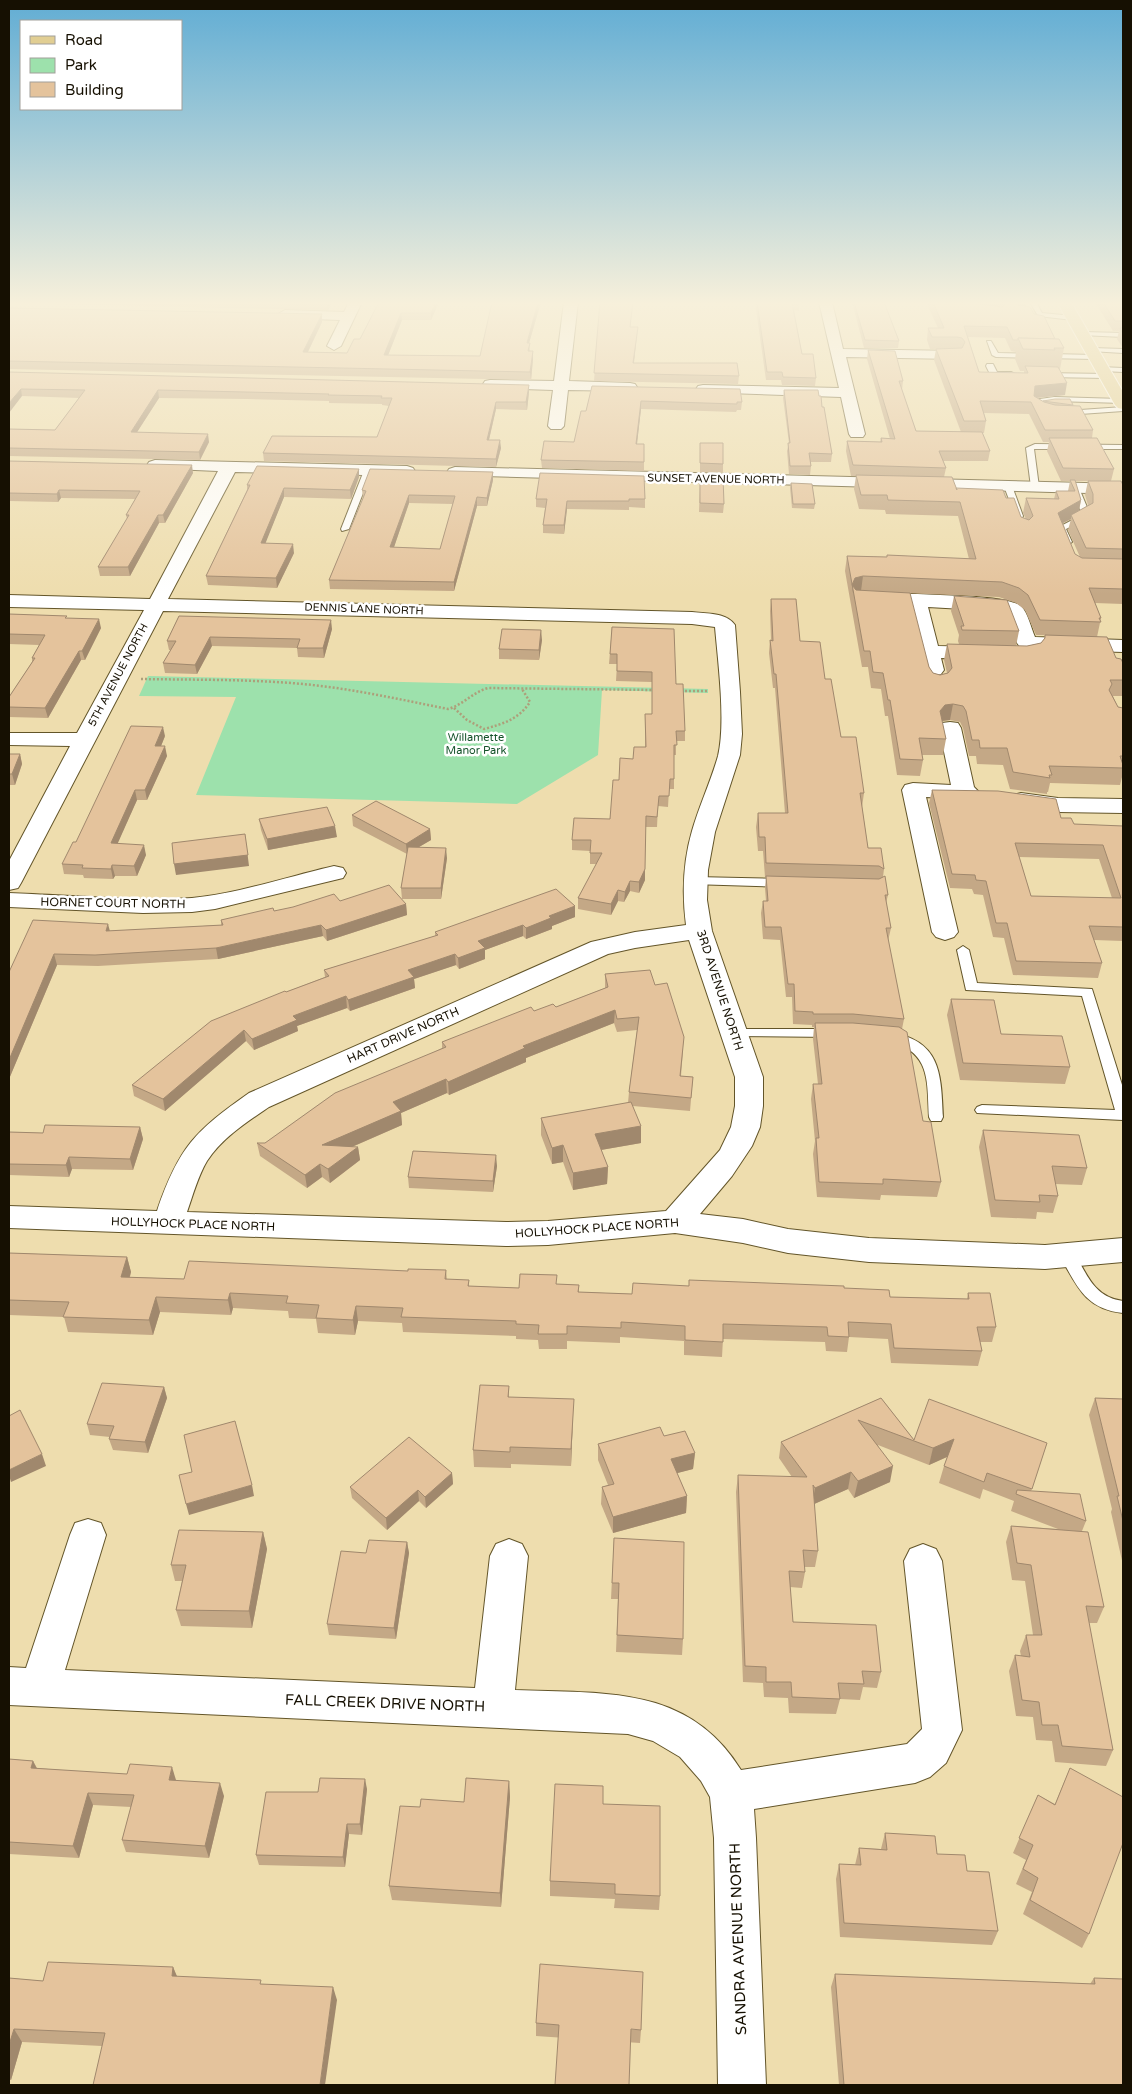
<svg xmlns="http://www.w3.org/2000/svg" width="1132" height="2094" viewBox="0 0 1132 2094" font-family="'Varela Round',sans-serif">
<rect width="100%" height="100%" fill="#eeddae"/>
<path fill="#9de1ac" d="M 148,676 L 708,689 L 708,693 L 602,690 L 598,755 L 517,804 L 196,795 L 236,697 L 139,696 Z"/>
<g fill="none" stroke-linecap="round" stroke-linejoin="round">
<defs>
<g id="service">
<path d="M 1030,302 L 1036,302 L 1042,313 L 1073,316 L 1076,318 L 1073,320 L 1038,316 Z"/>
<path d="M 1083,332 L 1123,333 L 1123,337 L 1081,335 L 1081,333 Z"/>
<path d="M 987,341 L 991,341 L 998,353 L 1095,355 L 1099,357 L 1095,359 L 996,357 L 992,355 Z"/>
<path d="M 1092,348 L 1123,349 L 1123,353 L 1090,351 L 1090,349 Z"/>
<path d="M 987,364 L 993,364 L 997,372 L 1011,372 L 1015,374 L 1011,376 L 991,376 L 986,366 Z"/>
<path d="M 1100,367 L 1123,368 L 1123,372 L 1103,371 L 1099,369 Z"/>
<path d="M 1042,373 L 1107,374 L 1111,376 L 1107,378 L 1045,377 L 1042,377 Z"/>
<path d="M 1054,397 L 1121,399 L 1123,399 L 1123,403 L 1054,401 L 1040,404 L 1041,407 L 1048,411 L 1044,413 L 1034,408 L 1033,400 Z"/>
<path d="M 1123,407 L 1123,411 L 1066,415 L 1062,413 L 1066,411 Z"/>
<path d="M 1035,444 L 1123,445 L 1123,449 L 1034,449 L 1039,487 L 1035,490 L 1031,487 L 1026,448 Z"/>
<path d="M 365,468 L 372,470 L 349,529 L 342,531 L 341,529 Z"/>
<path d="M 1005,484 L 1012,486 L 1023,516 L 1022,518 L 1015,516 L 1004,486 Z"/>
<path d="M 1075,485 L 1079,488 L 1089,512 L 1087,519 L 1066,529 L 1072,542 L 1068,545 L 1064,542 L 1057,528 L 1080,516 L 1081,512 L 1071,488 Z"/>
<path d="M 695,877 L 785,879 L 791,883 L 785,887 L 691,884 L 689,881 L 691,878 Z"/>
<path d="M 963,946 L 969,950 L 977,983 L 1092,989 L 1123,1088 L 1123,1120 L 977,1113 L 975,1110 L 977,1107 L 982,1105 L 1115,1110 L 1082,996 L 966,990 L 957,950 Z"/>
<path d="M 734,1029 L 833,1029 L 838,1030 L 840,1033 L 838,1036 L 833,1037 L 729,1036 L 727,1033 L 729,1030 Z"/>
<path d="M 892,1033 C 942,1041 941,1077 943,1117 L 941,1121 L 931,1121 L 929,1117 C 927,1079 931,1052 887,1040 L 885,1037 L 887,1034 Z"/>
<path d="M 1068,1250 L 1074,1252 C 1087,1275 1094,1297 1123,1301 L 1123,1313 C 1085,1309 1077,1286 1060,1256 L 1062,1252 Z"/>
</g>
<g id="minor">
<path d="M 349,302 L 362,302 L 341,346 L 334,350 L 327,346 L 340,320 L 285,318 L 278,314 L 285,310 L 344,312 Z"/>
<path d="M 564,302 L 578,302 L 569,381 L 630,383 L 635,384 L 637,387 L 635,390 L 630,391 L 568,390 L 564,426 L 561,429 L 551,429 L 548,426 L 553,390 L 490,388 L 485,387 L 483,384 L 485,381 L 490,380 L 554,381 Z"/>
<path d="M 819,302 L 832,302 L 843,349 L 955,351 L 960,352 L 962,355 L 960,358 L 955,359 L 846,357 L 865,434 L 863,437 L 851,437 L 849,434 L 841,397 L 698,392 L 696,389 L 698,386 L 703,385 L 839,388 Z"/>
<path d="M 155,460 L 407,466 L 413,468 L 415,471 L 413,474 L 407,476 L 235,472 L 168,599 L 692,612 C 707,614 726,612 735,625 L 740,692 L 742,734 L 740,755 L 715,832 L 708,870 L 707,900 L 712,931 L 763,1077 L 763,1106 L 760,1127 L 752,1146 L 732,1176 L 700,1214 L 743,1219 L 788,1229 L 869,1238 L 1045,1245 L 1123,1238 L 1123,1262 L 1045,1269 L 869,1262 L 788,1253 L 743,1243 L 675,1233 L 548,1245 L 506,1246 L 9,1228 L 9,1206 L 157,1211 C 179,1147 195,1131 249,1093 L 591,942 L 635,932 L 686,925 C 682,894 683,862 692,831 C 699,806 711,781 718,756 C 726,722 718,662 715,627 L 692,624 L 163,611 L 21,883 L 18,888 L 9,890 L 9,861 L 70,746 L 9,745 L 9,733 L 77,733 L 144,610 L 9,607 L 9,595 L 150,599 L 218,471 L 149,468 L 147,465 L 149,462 ZM 689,940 L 735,1077 L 735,1106 L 731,1127 L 720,1150 L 666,1211 L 548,1221 L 506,1222 L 187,1212 C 193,1195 198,1176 207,1161 C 222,1138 247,1122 269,1107 L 608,954 L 635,948 Z"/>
<path d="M 455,467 L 1123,484 L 1123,494 L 449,475 L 447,472 L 449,469 Z"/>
<path d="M 873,593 C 897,594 1007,594 1021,606 C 1028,613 1031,628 1035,637 L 1123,640 L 1123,652 L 1027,649 L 1020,647 L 1017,643 L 1006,613 L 998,611 L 928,607 L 938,646 L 983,647 L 990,649 L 993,653 L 990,657 L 983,659 L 941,658 L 944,670 L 941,674 L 934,676 L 927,674 L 924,670 L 909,606 L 866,603 L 864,599 L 866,595 Z"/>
<path d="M 950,722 L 958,723 L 961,728 L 974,787 L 979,792 L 976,797 L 968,799 L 926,797 L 958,932 L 954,937 L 945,940 L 936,937 L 932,932 L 902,790 L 905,785 L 913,783 L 951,785 L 939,728 L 942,723 Z"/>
<path d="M 1021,793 L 1058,798 L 1123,799 L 1123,813 L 1058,812 L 1013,805 L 1010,800 L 1013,795 Z"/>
<path d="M 334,866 L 343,868 L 346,873 L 343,878 L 215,909 L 192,912 L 143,913 L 9,907 L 9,893 C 70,895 132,902 192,898 C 237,894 290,876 334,866 Z"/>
<path d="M 88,1519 L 101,1523 L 106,1535 L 65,1670 L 475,1688 L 490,1556 L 496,1544 L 509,1539 L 522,1544 L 528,1556 L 515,1690 C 603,1694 688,1684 741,1770 L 907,1744 L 922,1729 L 904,1561 L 910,1549 L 923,1544 L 936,1549 L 942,1561 L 962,1730 L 946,1763 L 930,1777 L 915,1783 L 754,1809 L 756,1838 L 766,2085 L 718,2085 L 714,1838 L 710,1797 L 701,1781 L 680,1757 L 653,1741 L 628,1734 L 9,1705 L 9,1667 L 26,1668 L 70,1535 L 75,1523 Z"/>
</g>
<path id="primary" d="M 1057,302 L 1071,302 L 1123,392 L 1123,409 L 1118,408 L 1115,405 Z"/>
</defs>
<use href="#service" stroke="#635529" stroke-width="2"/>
<use href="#minor" stroke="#635529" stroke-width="2"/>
<use href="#primary" stroke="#fff" stroke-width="2"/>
<g stroke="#ad9f7a" stroke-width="2.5" stroke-dasharray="2 2" stroke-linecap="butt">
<path d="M 141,679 C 198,680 256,679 313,685 C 358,690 403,700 448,709 C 463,705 473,692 488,688 L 655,690"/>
<path d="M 681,691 L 707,691"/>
<path d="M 454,708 L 467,720 L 484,729 C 503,724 519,719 530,702 L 522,689"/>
</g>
<use href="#service" fill="#fff" fill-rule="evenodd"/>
<use href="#minor" fill="#fff" fill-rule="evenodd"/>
<use href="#primary" fill="#e1ce93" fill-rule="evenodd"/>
</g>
<g fill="#c4a886" fill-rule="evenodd">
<path d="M 9,302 L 332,302 L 328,310 L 9,303 Z"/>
<path d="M 379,302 L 439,302 L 431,320 L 402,320 L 388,355 L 480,356 L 492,302 L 541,302 L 529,343 L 530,351 L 533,351 L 533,359 L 531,380 L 9,369 L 9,308 L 322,322 L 308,352 L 347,353 L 360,339 Z"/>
<path d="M 600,302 L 633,302 L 630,327 L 637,334 L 634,363 L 739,376 L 738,384 L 594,381 Z"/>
<path d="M 755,302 L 799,302 L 799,311 L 794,310 L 802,354 L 816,378 L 815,386 L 782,385 L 781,380 L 766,380 Z"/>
<path d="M 852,302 L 884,302 L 899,341 L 898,348 L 864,348 Z"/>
<path d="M 926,302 L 1026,302 L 1025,306 L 1034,314 L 1055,339 L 1064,348 L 1060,369 L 1059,369 L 1065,395 L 1037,398 L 1043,401 L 1073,405 L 1093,430 L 1092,438 L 1114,469 L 1111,481 L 1123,485 L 1123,604 L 1095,603 L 1101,618 L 1097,637 L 1116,658 L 1123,663 L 1123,696 L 1113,696 L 1118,707 L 1123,710 L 1123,773 L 1120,785 L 1050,783 L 1048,792 L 1047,792 L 1047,794 L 1010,789 L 1003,765 L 977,764 L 976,756 L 969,756 L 963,728 L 960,722 L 950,720 L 942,721 L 946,739 L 943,755 L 922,755 L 923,760 L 920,776 L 897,775 L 888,716 L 885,716 L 881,689 L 871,688 L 868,667 L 862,667 L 845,571 L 847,556 L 887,557 L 887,555 L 969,559 L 958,516 L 886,514 L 885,510 L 859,509 L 854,489 L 856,476 L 851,476 L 846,451 L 847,441 L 880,442 L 881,438 L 890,439 L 867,359 L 868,350 L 903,381 L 902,390 L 916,431 L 961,432 L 934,360 L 936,349 L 930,349 L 927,340 L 928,328 L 938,328 ZM 968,337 L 1005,338 L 1011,351 L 1016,352 L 1015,359 L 1020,371 L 1024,371 L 1024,373 L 979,372 ZM 984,413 L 1029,414 L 1043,442 L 1049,442 L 1047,451 L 1061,481 L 1070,481 L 1068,491 L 1056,491 L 1054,499 L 1026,498 L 1023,513 L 1026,519 L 1021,517 L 1006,498 L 956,489 L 944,477 L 946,468 L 943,461 L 988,461 L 990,451 L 982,433 L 984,433 L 986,421 ZM 1075,481 L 1088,481 L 1085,495 L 1088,505 L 1079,511 L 1081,500 ZM 1071,519 L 1068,530 L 1080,557 L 1075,554 L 1063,523 ZM 905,593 L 999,597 L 1016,603 L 1025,610 L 1036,635 L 1045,635 L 1044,639 L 1041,643 L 1027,646 L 1016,646 L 1019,631 L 954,596 L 951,611 L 959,635 L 958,641 L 959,644 L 947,644 L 944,660 L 947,673 L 940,675 L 933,673 L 929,667 Z"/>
<path d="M 1095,302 L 1123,302 L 1123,348 L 1117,339 L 1119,331 L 1113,331 Z"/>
<path d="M 9,372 L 529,392 L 527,410 L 496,409 L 489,440 L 501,448 L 496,467 L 264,461 L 263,453 L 377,437 L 389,406 L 382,405 L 382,404 L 329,403 L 329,401 L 247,399 L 159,398 L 137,432 L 209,442 L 200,460 L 9,456 L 9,429 L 55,430 L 79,398 L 22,396 Z"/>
<path d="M 592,386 L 742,402 L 741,410 L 737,410 L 736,412 L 641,409 L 637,444 L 644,462 L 644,471 L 542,468 L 541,460 L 574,442 L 586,411 Z"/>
<path d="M 784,390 L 819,396 L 822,407 L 832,454 L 831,462 L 810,462 L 811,466 L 810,475 L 789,474 L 787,451 L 789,443 L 783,398 Z"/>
<path d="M 700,443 L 723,464 L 723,472 L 700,472 Z"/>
<path d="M 9,461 L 193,473 L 165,523 L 159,523 L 130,576 L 100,576 L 98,567 L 127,519 L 126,515 L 135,499 L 61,498 L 58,502 L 9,501 Z"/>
<path d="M 359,469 L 359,477 L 351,499 L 284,497 L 265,543 L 294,553 L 277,588 L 208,585 L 206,576 L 247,490 L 247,485 Z"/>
<path d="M 493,472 L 493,480 L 487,506 L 477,506 L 454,591 L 330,589 L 329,580 L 363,498 L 362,490 ZM 409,503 L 453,504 L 440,549 L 394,547 Z"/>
<path d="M 700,477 L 724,504 L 723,513 L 699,512 Z"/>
<path d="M 791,483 L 815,504 L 814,509 L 792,508 L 790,488 Z"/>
<path d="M 536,499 L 645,499 L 645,508 L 629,507 L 629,510 L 567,509 L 564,534 L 543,533 L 543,525 L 545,508 L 536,507 Z"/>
<path d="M 771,599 L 825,679 L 841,737 L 864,793 L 862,807 L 868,848 L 884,869 L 883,877 L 888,895 L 886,903 L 891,928 L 888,941 L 904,1019 L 902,1029 L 923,1121 L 941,1182 L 937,1197 L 881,1195 L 880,1200 L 817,1197 L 813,1154 L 815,1141 L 811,1099 L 813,1084 L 818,1084 L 813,1039 L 814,1027 L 812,1027 L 812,1025 L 793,1024 L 792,997 L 786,997 L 780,940 L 763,939 L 761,913 L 763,901 L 766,901 L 765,888 L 766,877 L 765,877 L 763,851 L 758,851 L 756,827 L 758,813 L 785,813 L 775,688 L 773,688 L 769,653 L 770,640 L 771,640 L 770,611 Z"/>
<path d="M 9,614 L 67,618 L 101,628 L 85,660 L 81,660 L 48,718 L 9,717 L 9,697 L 32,662 L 32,658 L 39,645 L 9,644 Z"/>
<path d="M 179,616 L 332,629 L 324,658 L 298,657 L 297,648 L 212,646 L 197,674 L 165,673 L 163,663 L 171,650 L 169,650 L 167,641 Z"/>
<path d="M 612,627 L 676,684 L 685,731 L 685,741 L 676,741 L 676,755 L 674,755 L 674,789 L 669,789 L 668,807 L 658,806 L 657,827 L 645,827 L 645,880 L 639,893 L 630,891 L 624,902 L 618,901 L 611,915 L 578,909 L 578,898 L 597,864 L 590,864 L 590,851 L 572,850 L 572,840 L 610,819 L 619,780 L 633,759 L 645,747 L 645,714 L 652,714 L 652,682 L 616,681 L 617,664 L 609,664 Z"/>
<path d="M 542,640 L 539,660 L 499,659 L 499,649 Z"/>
<path d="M 165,736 L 161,746 L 167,756 L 147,800 L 137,800 L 117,844 L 146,855 L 137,876 L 115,876 L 113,879 L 84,878 L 83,875 L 64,874 L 62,864 L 76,842 Z"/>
<path d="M 9,754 L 20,754 L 22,764 L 15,785 L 9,785 Z"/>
<path d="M 932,790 L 1061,818 L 1074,824 L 1123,826 L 1123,941 L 1094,940 L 1102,963 L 1098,978 L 1013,975 L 1004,938 L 993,937 L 983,895 L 974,894 L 972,889 L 950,888 L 929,803 ZM 1019,857 L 1099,859 L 1112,898 L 1031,896 Z"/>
<path d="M 352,815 L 430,829 L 431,840 L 419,847 L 447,858 L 441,899 L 402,899 L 401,888 L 407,854 L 353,826 Z"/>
<path d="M 259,819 L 337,837 L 268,850 L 261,830 Z"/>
<path d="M 340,901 L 406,904 L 407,915 L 327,941 L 323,936 L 218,959 L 98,966 L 57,965 L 9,1079 L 9,972 L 110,931 L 221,925 L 221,920 Z"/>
<path d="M 575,906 L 575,917 L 552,926 L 552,929 L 526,939 L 523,936 L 485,950 L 485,959 L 459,969 L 456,965 L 414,979 L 415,988 L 350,1011 L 347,1008 L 297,1026 L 298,1031 L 254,1050 L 246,1041 L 165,1111 L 134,1096 L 132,1085 L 286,992 L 325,977 L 324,970 L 435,936 L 435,932 Z"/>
<path d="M 605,974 L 655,985 L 683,1050 L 681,1076 L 693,1077 L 690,1111 L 633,1106 L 641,1143 L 601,1150 L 608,1167 L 607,1184 L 573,1190 L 563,1162 L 552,1164 L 541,1135 L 541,1118 L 628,1103 L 629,1092 L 637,1030 L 617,1032 L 614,1023 L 526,1058 L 526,1062 L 449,1095 L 447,1093 L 401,1113 L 402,1125 L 352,1147 L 358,1147 L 360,1160 L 330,1183 L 322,1177 L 307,1188 L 260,1156 L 257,1143 L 265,1143 L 442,1048 L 442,1042 L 534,1011 L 556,1007 L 605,988 Z"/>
<path d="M 951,999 L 1001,1034 L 1070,1067 L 1065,1084 L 960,1080 L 947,1015 Z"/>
<path d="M 140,1127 L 143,1139 L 133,1170 L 72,1169 L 69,1177 L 9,1175 L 9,1132 L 43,1133 Z"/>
<path d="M 983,1130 L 1087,1168 L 1082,1185 L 1055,1184 L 1058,1196 L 1053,1213 L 1037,1212 L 1036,1219 L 991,1217 L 979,1147 Z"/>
<path d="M 497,1166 L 493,1192 L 409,1188 L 408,1177 Z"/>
<path d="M 9,1253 L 127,1257 L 131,1272 L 130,1277 L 184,1279 L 446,1270 L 447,1280 L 469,1280 L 469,1286 L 519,1288 L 557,1284 L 579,1285 L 579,1292 L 632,1294 L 689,1286 L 844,1288 L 890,1297 L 967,1299 L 968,1293 L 996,1327 L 992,1342 L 980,1342 L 982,1351 L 978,1366 L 891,1363 L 888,1339 L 849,1337 L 847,1352 L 826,1351 L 825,1342 L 723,1339 L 722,1357 L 684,1355 L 684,1341 L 620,1337 L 620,1343 L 567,1341 L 567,1349 L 539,1349 L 538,1340 L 516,1339 L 516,1336 L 403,1332 L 402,1323 L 358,1321 L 355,1335 L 318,1333 L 316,1319 L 289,1318 L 288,1311 L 233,1308 L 231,1315 L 160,1312 L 153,1335 L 68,1332 L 64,1317 L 9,1315 Z"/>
<path d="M 509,1386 L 509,1397 L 573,1416 L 571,1466 L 511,1464 L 511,1468 L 474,1467 L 473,1450 Z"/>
<path d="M 164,1387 L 167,1398 L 148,1453 L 113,1450 L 109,1439 L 110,1437 L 90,1435 L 87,1424 Z"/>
<path d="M 881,1398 L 914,1440 L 1047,1443 L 1031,1491 L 1086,1521 L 1082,1531 L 1104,1607 L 1097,1623 L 1089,1623 L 1113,1750 L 1106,1766 L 1055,1762 L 1052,1741 L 1036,1740 L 1033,1717 L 1016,1716 L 1009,1671 L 1015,1655 L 1021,1656 L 1020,1651 L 1026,1635 L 1033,1635 L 1025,1581 L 1012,1580 L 1006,1542 L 1011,1526 L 1058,1529 L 1011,1511 L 1014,1501 L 983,1489 L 980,1499 L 939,1483 L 944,1466 L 947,1457 L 929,1465 L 878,1445 L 890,1482 L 854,1498 L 848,1489 L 814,1504 L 818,1551 L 815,1567 L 804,1567 L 805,1572 L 802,1588 L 790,1587 L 793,1622 L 881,1672 L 877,1688 L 863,1687 L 860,1700 L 840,1699 L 836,1714 L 789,1713 L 788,1698 L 764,1697 L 763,1683 L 743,1682 L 736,1492 L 738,1475 L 792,1477 L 779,1458 L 781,1442 Z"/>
<path d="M 1095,1398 L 1123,1399 L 1123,1565 L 1111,1512 L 1112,1509 L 1089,1415 Z"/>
<path d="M 664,1436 L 695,1453 L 693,1469 L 677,1473 L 687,1496 L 686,1513 L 613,1533 L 601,1504 L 602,1487 L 608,1485 L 598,1460 L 598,1444 Z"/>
<path d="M 452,1473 L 453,1484 L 426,1508 L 419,1501 L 387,1530 L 352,1498 L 350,1487 Z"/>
<path d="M 263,1532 L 267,1549 L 252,1628 L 181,1626 L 176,1610 L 182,1581 L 175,1581 L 171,1565 Z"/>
<path d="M 614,1538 L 683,1639 L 682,1655 L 616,1652 L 618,1599 L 611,1599 Z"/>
<path d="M 407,1542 L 409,1553 L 396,1639 L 329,1635 L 327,1624 L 366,1553 Z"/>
<path d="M 9,1759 L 33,1761 L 37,1768 L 176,1780 L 224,1796 L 209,1858 L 126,1852 L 122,1840 L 131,1807 L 93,1805 L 79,1858 L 9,1854 Z"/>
<path d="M 1070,1768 L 1089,1934 L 1082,1948 L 1023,1914 L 1032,1892 L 1016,1884 L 1026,1860 L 1013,1853 L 1038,1795 L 1055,1804 Z"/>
<path d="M 509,1781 L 510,1797 L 501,1907 L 392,1900 L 389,1886 L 420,1807 L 464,1802 Z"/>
<path d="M 367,1789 L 362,1835 L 349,1834 L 345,1867 L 259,1865 L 256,1855 L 318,1792 Z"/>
<path d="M 603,1804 L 660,1896 L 659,1910 L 614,1908 L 615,1899 L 550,1896 L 550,1881 Z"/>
<path d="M 885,1833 L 937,1854 L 967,1871 L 998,1931 L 992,1945 L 840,1937 L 836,1879 L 839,1864 L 855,1865 L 859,1848 L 881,1849 Z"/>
<path d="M 173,1967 L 177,1977 L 262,1984 L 337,2000 L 102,2046 L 22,2042 L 11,2080 L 9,2080 L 9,1978 L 43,1981 Z"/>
<path d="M 835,1974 L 1090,1984 L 1094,1978 L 1123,2085 L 839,2085 L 831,1987 Z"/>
<path d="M 536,2023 L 641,2030 L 640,2043 L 536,2036 Z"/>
</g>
<g fill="#a0886d">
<path d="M 328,302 L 332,302 L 328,310 L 327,303 Z"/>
<path d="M 436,302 L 439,302 L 431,320 L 431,313 Z"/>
<path d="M 538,302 L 541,302 L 527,350 L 527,343 Z"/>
<path d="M 1018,302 L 1026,302 L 1025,310 L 1016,311 Z"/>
<path d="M 401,313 L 402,320 L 385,363 L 384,355 Z"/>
<path d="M 322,314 L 322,322 L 304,360 L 303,352 Z"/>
<path d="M 638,327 L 637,334 L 633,370 L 633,363 Z"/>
<path d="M 533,351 L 533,359 L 531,380 L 530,372 Z"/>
<path d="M 1067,383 L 1065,395 L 1033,398 L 1035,386 Z"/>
<path d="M 529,385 L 529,392 L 527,410 L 526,402 Z"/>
<path d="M 21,389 L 22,396 L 9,413 L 9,403 Z"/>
<path d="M 158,390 L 159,398 L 132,440 L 131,432 Z"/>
<path d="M 641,401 L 641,409 L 636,452 L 636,444 Z"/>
<path d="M 496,402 L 496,409 L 487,448 L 487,440 Z"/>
<path d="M 208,434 L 209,442 L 200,460 L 199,452 Z"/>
<path d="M 500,440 L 501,448 L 496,467 L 496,459 Z"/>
<path d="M 192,465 L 193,473 L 165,523 L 163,515 Z"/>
<path d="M 359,469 L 359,477 L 351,499 L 350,490 Z"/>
<path d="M 493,472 L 493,480 L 487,506 L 487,498 Z"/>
<path d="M 284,488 L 284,497 L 262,552 L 261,543 Z"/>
<path d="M 59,490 L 61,498 L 58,502 L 57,494 Z"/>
<path d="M 409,495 L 409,503 L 391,556 L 390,547 Z"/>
<path d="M 477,497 L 477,506 L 454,591 L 454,582 Z"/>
<path d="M 1081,500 L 1078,515 L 1071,515 L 1071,519 L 1055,527 L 1058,513 Z"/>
<path d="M 567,501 L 567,509 L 564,534 L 564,525 Z"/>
<path d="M 158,515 L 159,523 L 130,576 L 128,567 Z"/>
<path d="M 293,544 L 294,553 L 277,588 L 276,578 Z"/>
<path d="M 863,576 L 861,591 L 853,593 L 852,585 L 855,578 Z"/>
<path d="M 99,619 L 101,628 L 85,660 L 82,651 Z"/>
<path d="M 331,620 L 332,629 L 324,658 L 323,648 Z"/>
<path d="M 541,630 L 542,640 L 539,660 L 539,650 Z"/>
<path d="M 210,637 L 212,646 L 197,674 L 195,665 Z"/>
<path d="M 79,651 L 81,660 L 48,718 L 45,708 Z"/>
<path d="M 953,704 L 950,720 L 942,721 L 940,711 L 945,705 Z"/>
<path d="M 163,727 L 165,736 L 157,756 L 155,746 Z"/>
<path d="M 165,746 L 167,756 L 147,800 L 145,790 Z"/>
<path d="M 20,754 L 22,764 L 15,785 L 12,774 Z"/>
<path d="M 135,790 L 137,800 L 113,854 L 111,843 Z"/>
<path d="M 335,826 L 337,837 L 268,850 L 267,839 Z"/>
<path d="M 430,829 L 431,840 L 407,854 L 406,844 Z"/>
<path d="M 245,834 L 249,866 L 176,875 L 174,864 Z"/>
<path d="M 144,845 L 146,855 L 137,876 L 134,866 Z"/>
<path d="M 446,848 L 447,858 L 441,899 L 441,888 Z"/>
<path d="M 112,865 L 115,876 L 113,879 L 111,869 Z"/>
<path d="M 645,869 L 645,880 L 639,893 L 639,882 Z"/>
<path d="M 630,881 L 630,891 L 624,902 L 625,892 Z"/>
<path d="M 618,890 L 618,901 L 611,915 L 611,904 Z"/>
<path d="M 406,904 L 407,915 L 327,941 L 326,930 Z"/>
<path d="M 575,906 L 575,917 L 552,926 L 552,929 L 526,939 L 526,928 L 549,916 Z"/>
<path d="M 108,924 L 111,935 L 106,931 Z"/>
<path d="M 321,925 L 323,936 L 218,959 L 216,948 Z"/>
<path d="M 523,925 L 523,936 L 485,950 L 485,959 L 459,969 L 458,958 L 478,941 Z"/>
<path d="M 54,954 L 57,965 L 9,1079 L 9,1060 Z"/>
<path d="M 455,954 L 456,965 L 414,979 L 415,988 L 350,1011 L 348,1000 L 408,970 Z"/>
<path d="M 346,996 L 347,1008 L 297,1026 L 298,1031 L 254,1050 L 252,1039 L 293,1016 Z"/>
<path d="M 615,1010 L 614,1023 L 526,1058 L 526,1062 L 449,1095 L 448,1082 L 523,1046 Z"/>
<path d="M 244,1030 L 246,1041 L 165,1111 L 163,1099 Z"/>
<path d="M 446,1079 L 447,1093 L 401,1113 L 402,1125 L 324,1159 L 322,1145 L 393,1102 Z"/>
<path d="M 641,1126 L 641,1143 L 595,1151 L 595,1134 Z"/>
<path d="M 140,1127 L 143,1139 L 133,1170 L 130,1159 Z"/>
<path d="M 563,1145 L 563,1162 L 552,1164 L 552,1148 Z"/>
<path d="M 358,1147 L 360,1160 L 330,1183 L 328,1169 Z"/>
<path d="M 496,1155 L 497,1166 L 493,1192 L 493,1181 Z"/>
<path d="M 69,1157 L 72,1169 L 69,1177 L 66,1165 Z"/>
<path d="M 320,1164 L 322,1177 L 307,1188 L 305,1175 Z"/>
<path d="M 608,1167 L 607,1184 L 573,1190 L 573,1173 Z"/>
<path d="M 127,1257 L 131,1272 L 125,1292 L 121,1277 Z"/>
<path d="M 230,1293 L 233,1308 L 231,1315 L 228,1300 Z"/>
<path d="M 156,1297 L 160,1312 L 153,1335 L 149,1320 Z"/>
<path d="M 356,1306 L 358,1321 L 355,1335 L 353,1320 Z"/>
<path d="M 164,1387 L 167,1398 L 148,1453 L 145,1442 Z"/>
<path d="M 574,1399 L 573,1416 L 571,1466 L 571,1449 Z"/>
<path d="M 954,1439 L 949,1456 L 929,1465 L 933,1448 Z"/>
<path d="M 695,1453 L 693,1469 L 670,1475 L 671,1459 Z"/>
<path d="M 42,1454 L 46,1466 L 11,1482 L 9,1475 L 9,1470 Z"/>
<path d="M 893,1466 L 890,1482 L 854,1498 L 858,1481 Z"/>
<path d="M 851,1472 L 848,1489 L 812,1505 L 815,1488 Z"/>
<path d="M 452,1473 L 453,1484 L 426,1508 L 425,1497 Z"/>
<path d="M 252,1485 L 254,1496 L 189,1515 L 186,1504 Z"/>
<path d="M 418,1490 L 419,1501 L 387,1530 L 386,1518 Z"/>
<path d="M 687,1496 L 686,1513 L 613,1533 L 613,1517 Z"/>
<path d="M 263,1532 L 267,1549 L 252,1628 L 249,1611 Z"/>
<path d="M 407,1542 L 409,1553 L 396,1639 L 394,1628 Z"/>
<path d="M 33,1761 L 39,1773 L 31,1768 Z"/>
<path d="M 172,1767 L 176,1780 L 174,1792 L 169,1780 Z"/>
<path d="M 365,1779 L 367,1789 L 362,1835 L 360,1824 Z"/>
<path d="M 509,1781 L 510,1797 L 501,1907 L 500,1893 Z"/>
<path d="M 220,1783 L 224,1796 L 209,1858 L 205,1846 Z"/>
<path d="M 88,1793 L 93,1805 L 79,1858 L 73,1846 Z"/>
<path d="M 347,1824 L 349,1834 L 345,1867 L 343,1857 Z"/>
<path d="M 173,1967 L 179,1981 L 172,1976 Z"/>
<path d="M 333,1987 L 337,2000 L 325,2085 L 320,2085 Z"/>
<path d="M 14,2029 L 22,2042 L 11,2080 L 9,2076 L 9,2045 Z"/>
</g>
<g fill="#e4c39c" stroke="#a0886d" fill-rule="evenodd">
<path d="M 270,302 L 328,302 L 327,303 Z"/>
<path d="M 379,302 L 436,302 L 431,313 L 401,313 L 384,355 L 480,356 L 492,302 L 538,302 L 527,343 L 530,343 L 528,351 L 533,351 L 530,372 L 9,361 L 9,308 L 322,314 L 303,352 L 347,353 L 354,339 L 360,339 Z"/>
<path d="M 600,302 L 633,302 L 630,327 L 638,327 L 633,363 L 737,363 L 739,376 L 594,373 Z"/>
<path d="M 757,302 L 799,302 L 800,303 L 792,303 L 802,354 L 813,354 L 816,378 L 783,377 L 782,372 L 767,372 Z"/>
<path d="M 854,302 L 884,302 L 899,341 L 865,340 Z"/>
<path d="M 933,302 L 972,302 L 974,303 L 1002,307 L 1007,303 L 1005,302 L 1018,302 L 1018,305 L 1030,307 L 1034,314 L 1044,316 L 1055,339 L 1018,338 L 1018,340 L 1013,340 L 1007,327 L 964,326 L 979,372 L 1028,373 L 1025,366 L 1058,367 L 1067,383 L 1035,386 L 1034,396 L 1044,402 L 1055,405 L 1080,406 L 1093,430 L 1045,430 L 1031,402 L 980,401 L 986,421 L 964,421 L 936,349 L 962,348 L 965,342 L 962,338 L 957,337 L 932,337 L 928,328 L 944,328 Z"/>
<path d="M 1103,302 L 1123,302 L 1123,321 L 1115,321 Z"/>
<path d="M 1120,328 L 1123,328 L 1123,334 Z"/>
<path d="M 1018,338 L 1059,339 L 1064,348 L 1054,348 L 1055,350 L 1023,349 Z"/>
<path d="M 868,350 L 895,351 L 903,381 L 899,381 L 916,431 L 982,432 L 990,451 L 939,451 L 946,468 L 853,465 L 847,441 L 882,442 L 881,438 L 895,439 Z"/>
<path d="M 9,372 L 529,385 L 526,402 L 496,402 L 487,440 L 500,440 L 496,459 L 263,453 L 272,436 L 377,437 L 392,398 L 381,398 L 382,396 L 328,395 L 329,394 L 246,392 L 158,390 L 131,432 L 208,434 L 199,452 L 9,448 L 9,429 L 55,430 L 85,390 L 21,389 L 9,403 Z"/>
<path d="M 592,386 L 740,389 L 742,402 L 737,402 L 737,404 L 641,401 L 636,444 L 644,444 L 644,462 L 541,460 L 544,441 L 574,442 L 581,411 L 586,411 Z"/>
<path d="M 784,390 L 818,390 L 819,396 L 821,396 L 822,407 L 824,407 L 832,454 L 809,453 L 811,466 L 790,466 L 788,443 L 790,443 Z"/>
<path d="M 1055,399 L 1070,399 L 1073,405 L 1043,401 Z"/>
<path d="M 1049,438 L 1097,438 L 1114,469 L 1063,468 Z"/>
<path d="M 700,443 L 723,443 L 723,464 L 700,463 Z"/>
<path d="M 9,461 L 192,465 L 163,515 L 158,515 L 128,567 L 98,567 L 129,515 L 126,515 L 140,491 L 59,490 L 57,494 L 9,493 Z"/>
<path d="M 257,466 L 359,469 L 350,490 L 284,488 L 261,543 L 293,544 L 276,578 L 206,576 L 250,485 L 247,485 Z"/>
<path d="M 370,469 L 493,472 L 487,498 L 477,497 L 454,582 L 329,580 L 366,491 L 362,490 ZM 409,495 L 455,496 L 440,549 L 390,547 Z"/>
<path d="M 540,473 L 644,476 L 645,499 L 629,499 L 629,501 L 567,501 L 564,525 L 543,525 L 547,499 L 536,499 Z"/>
<path d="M 856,475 L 952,477 L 957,490 L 956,488 L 1003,490 L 1006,498 L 1014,498 L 1021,517 L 1029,520 L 1033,516 L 1026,498 L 1059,499 L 1056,491 L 1075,491 L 1070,480 L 1075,480 L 1081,500 L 1058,513 L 1075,554 L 1082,558 L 1123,559 L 1123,589 L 1089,588 L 1101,618 L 1099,618 L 1101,622 L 1040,620 L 1028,595 L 1019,588 L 1002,582 L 863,576 L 855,578 L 852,585 L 856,590 L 910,593 L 929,667 L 933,673 L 940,675 L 948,673 L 952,668 L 947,644 L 1027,646 L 1041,643 L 1045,638 L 1045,635 L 1107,637 L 1116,658 L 1121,659 L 1123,663 L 1123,680 L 1110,680 L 1112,684 L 1109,690 L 1118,707 L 1123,708 L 1123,756 L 1120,756 L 1123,765 L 1123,768 L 1049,766 L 1052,775 L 1049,775 L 1050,778 L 1013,772 L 1007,748 L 980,748 L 979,740 L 972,740 L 966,711 L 963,706 L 953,704 L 945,705 L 940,711 L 946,739 L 919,738 L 923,760 L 900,759 L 890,700 L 888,700 L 883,673 L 873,672 L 870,651 L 864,651 L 847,556 L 887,557 L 887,555 L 976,559 L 960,502 L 888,500 L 887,495 L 861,495 Z"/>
<path d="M 700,477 L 723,477 L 724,504 L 700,503 Z"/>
<path d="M 1088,481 L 1121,481 L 1123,485 L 1123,549 L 1086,548 L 1071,515 L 1093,503 L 1093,494 Z"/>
<path d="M 791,483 L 812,484 L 815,504 L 793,504 Z"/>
<path d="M 954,596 L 1007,600 L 1019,631 L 962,630 L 961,626 L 964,626 Z"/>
<path d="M 771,599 L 796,599 L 800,641 L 820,642 L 825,679 L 831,679 L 841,737 L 856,737 L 864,793 L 860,793 L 868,848 L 881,848 L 884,869 L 879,866 L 766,863 L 765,837 L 759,837 L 758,813 L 788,813 L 776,674 L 774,674 L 770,640 L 773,641 Z"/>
<path d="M 9,614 L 67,616 L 65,618 L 99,619 L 82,651 L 79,651 L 45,708 L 9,707 L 9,697 L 35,658 L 32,658 L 45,635 L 9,634 Z"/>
<path d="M 179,616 L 331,620 L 323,648 L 297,648 L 300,639 L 210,637 L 195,665 L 163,663 L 176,641 L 167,641 Z"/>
<path d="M 612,627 L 674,629 L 676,684 L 683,684 L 685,731 L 676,731 L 677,745 L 674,745 L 674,779 L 670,779 L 669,796 L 659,796 L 657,817 L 646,816 L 645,869 L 639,882 L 630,881 L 625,892 L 618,890 L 611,904 L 578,898 L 602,853 L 590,853 L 591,840 L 572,840 L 574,818 L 610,819 L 613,780 L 619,780 L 620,758 L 633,759 L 634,747 L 646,747 L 645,714 L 652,714 L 652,672 L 617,671 L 617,654 L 610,654 Z"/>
<path d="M 502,629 L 541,630 L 539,650 L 499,649 Z"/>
<path d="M 131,726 L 163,727 L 155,746 L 165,746 L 145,790 L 135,790 L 111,843 L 144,845 L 134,866 L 112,865 L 111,869 L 82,868 L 83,865 L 62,864 L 73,842 L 76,842 Z"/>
<path d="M 9,754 L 20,754 L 12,774 L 9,774 Z"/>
<path d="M 932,790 L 998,791 L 1056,799 L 1061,818 L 1071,818 L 1074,824 L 1123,826 L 1123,927 L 1089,926 L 1102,963 L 1016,961 L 1007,923 L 996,923 L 986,881 L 976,880 L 975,875 L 952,874 ZM 1015,843 L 1103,845 L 1121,898 L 1031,896 Z"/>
<path d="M 376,801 L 430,829 L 406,844 L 352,815 Z"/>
<path d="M 327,807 L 335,826 L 267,839 L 259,819 Z"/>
<path d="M 245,834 L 248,855 L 174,864 L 172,843 Z"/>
<path d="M 408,847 L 446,848 L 441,888 L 401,888 Z"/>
<path d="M 766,876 L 879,879 L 885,876 L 888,895 L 885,895 L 891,928 L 886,928 L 904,1019 L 853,1014 L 813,1014 L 813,1012 L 795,1011 L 794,984 L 788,984 L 781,927 L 765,927 L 763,901 L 768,901 Z"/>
<path d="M 389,885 L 406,904 L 326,930 L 321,925 L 216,948 L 95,955 L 54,954 L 9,1060 L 9,972 L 33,920 L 108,924 L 106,931 L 223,925 L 221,920 L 273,908 L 274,911 L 293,907 L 334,894 L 340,901 Z"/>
<path d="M 556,889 L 575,906 L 549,916 L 551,918 L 526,928 L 523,925 L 478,941 L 485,948 L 458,958 L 455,954 L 408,970 L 414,977 L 348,1000 L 346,996 L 293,1016 L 297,1020 L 252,1039 L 244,1030 L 163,1099 L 132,1085 L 211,1021 L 285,991 L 286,992 L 329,976 L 324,970 L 438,935 L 435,932 Z"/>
<path d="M 650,970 L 655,985 L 667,983 L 684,1037 L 680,1076 L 693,1077 L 691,1098 L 629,1092 L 639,1017 L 617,1019 L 615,1010 L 523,1046 L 525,1048 L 448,1082 L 446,1079 L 393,1102 L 401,1111 L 322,1145 L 358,1147 L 328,1169 L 320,1164 L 305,1175 L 257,1143 L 265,1143 L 335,1093 L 446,1047 L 442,1042 L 531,1007 L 534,1011 L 553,1004 L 556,1007 L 608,987 L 605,974 Z"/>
<path d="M 951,999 L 994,1000 L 1001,1034 L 1062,1036 L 1070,1067 L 963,1063 Z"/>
<path d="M 815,1023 L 853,1023 L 899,1027 L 907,1032 L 923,1121 L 931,1122 L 941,1182 L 883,1179 L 883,1184 L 819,1182 L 816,1138 L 819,1138 L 813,1084 L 822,1084 Z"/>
<path d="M 631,1102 L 641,1126 L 595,1134 L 608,1167 L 573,1173 L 563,1145 L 552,1148 L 541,1118 Z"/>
<path d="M 45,1125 L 140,1127 L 130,1159 L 69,1157 L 66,1165 L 9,1164 L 9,1132 L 43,1133 Z"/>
<path d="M 983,1130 L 1079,1135 L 1087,1168 L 1052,1166 L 1058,1196 L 1039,1195 L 1040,1202 L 995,1200 Z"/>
<path d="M 413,1151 L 496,1155 L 493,1181 L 408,1177 Z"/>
<path d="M 9,1253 L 127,1257 L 121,1277 L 184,1279 L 189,1261 L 408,1271 L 408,1269 L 446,1270 L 445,1279 L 469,1280 L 468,1286 L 519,1288 L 520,1274 L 557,1275 L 556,1284 L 579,1285 L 578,1292 L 632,1294 L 633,1283 L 689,1286 L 689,1280 L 844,1286 L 844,1288 L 889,1290 L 890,1297 L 969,1299 L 968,1293 L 990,1293 L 996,1327 L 977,1327 L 982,1351 L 894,1348 L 891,1324 L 848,1322 L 849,1337 L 828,1336 L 827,1327 L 723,1324 L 723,1342 L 685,1340 L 685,1326 L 621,1322 L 621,1328 L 567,1326 L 567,1334 L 538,1334 L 539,1325 L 516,1324 L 516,1321 L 401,1317 L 403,1308 L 356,1306 L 353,1320 L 316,1318 L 319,1305 L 286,1303 L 288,1296 L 230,1293 L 228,1300 L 156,1297 L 149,1320 L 63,1317 L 69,1302 L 9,1300 Z"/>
<path d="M 102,1383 L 164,1387 L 145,1442 L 109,1439 L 114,1426 L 87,1424 Z"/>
<path d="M 480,1385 L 509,1386 L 508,1397 L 574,1399 L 571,1449 L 510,1447 L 510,1452 L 473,1450 Z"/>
<path d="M 881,1398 L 914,1440 L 929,1399 L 1047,1443 L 1032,1489 L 987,1473 L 984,1482 L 944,1466 L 954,1439 L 933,1448 L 858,1420 L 893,1466 L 858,1481 L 851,1472 L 815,1488 L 813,1485 L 818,1551 L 803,1550 L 805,1572 L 789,1571 L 793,1622 L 876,1625 L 881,1672 L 862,1671 L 864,1684 L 838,1683 L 840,1699 L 792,1697 L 791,1682 L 766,1682 L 766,1667 L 745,1666 L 738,1475 L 807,1477 L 781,1442 Z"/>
<path d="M 1095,1398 L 1123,1399 L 1123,1521 L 1117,1496 L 1119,1496 Z"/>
<path d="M 20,1410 L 42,1454 L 9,1470 L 9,1416 Z"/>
<path d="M 235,1421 L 252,1485 L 186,1504 L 179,1475 L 192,1472 L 184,1435 Z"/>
<path d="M 660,1427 L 664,1436 L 685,1431 L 695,1453 L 671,1459 L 687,1496 L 613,1517 L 602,1487 L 614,1484 L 598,1444 Z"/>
<path d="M 409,1437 L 452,1473 L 425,1497 L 418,1490 L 386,1518 L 350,1487 Z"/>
<path d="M 1017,1490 L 1080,1494 L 1086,1521 L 1016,1494 Z"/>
<path d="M 1011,1526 L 1088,1532 L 1104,1607 L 1086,1606 L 1113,1750 L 1062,1746 L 1058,1725 L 1042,1725 L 1039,1702 L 1022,1700 L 1015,1655 L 1030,1657 L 1026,1635 L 1042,1635 L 1031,1565 L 1017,1563 Z"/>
<path d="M 179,1530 L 263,1532 L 249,1611 L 176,1610 L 186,1565 L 171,1565 Z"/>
<path d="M 614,1538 L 684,1542 L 683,1639 L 617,1635 L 619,1583 L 612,1583 Z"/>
<path d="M 369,1540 L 407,1542 L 394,1628 L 327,1624 L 341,1551 L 366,1553 Z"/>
<path d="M 9,1759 L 33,1761 L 31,1768 L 127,1774 L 130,1764 L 172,1767 L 169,1780 L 220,1783 L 205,1846 L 122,1840 L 134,1795 L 88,1793 L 73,1846 L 9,1842 Z"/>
<path d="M 1070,1768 L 1123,1797 L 1123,1843 L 1089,1934 L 1030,1900 L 1038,1878 L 1023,1869 L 1033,1845 L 1019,1838 L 1038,1795 L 1055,1805 Z"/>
<path d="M 320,1778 L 365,1779 L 360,1824 L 347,1824 L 343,1857 L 256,1855 L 266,1792 L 318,1792 Z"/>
<path d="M 466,1778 L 509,1781 L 500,1893 L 389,1886 L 400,1806 L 420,1807 L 421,1799 L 464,1802 Z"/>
<path d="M 555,1784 L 603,1786 L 603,1804 L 660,1806 L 660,1896 L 615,1894 L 615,1884 L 550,1881 Z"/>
<path d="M 885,1833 L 935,1836 L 937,1854 L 965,1855 L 967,1871 L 989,1872 L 998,1931 L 844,1923 L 839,1864 L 861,1865 L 859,1848 L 887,1850 Z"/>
<path d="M 48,1962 L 173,1967 L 172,1976 L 261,1980 L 260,1984 L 333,1987 L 320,2085 L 93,2085 L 105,2033 L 14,2029 L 9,2045 L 9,1978 L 43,1981 Z"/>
<path d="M 540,1964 L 643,1972 L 641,2030 L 631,2029 L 629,2085 L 555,2085 L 559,2025 L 536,2023 Z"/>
<path d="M 835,1974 L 1095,1984 L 1094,1978 L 1123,1979 L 1123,2085 L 844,2085 Z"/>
</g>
<linearGradient id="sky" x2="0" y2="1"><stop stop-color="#61add4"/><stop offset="0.51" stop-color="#f7f0db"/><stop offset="1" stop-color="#f7f0db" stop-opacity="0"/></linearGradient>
<rect width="1132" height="595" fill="url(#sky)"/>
<g text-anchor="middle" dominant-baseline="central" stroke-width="5" stroke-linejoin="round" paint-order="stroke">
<g font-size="11" fill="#161002" stroke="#fff">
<text transform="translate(716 479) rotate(1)">SUNSET AVENUE NORTH</text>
<text transform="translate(364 609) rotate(2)">DENNIS LANE NORTH</text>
<text transform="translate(118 675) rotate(-62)">5TH AVENUE NORTH</text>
</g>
<g font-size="11" fill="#14522a" stroke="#fff">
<text x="476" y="737">Willamette<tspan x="476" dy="13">Manor Park</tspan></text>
</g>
<g font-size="12" fill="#161002" stroke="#fff">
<text transform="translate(113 903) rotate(1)">HORNET COURT NORTH</text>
<text transform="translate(720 990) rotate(72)">3RD AVENUE NORTH</text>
<text transform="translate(403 1035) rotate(-24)">HART DRIVE NORTH</text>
<text transform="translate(193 1224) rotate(2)">HOLLYHOCK PLACE NORTH</text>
<text transform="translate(597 1228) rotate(-4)">HOLLYHOCK PLACE NORTH</text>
</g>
<g font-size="15" fill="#161002" stroke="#fff">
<text transform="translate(385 1703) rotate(2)">FALL CREEK DRIVE NORTH</text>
<text transform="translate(738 1939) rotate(-92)">SANDRA AVENUE NORTH</text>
</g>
</g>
<rect width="1132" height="2094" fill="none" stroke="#161002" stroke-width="20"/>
<rect x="20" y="20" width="162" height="90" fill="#ffffff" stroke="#a29f9a"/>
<rect x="30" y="36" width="25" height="8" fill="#e1ce93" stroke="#a29f9a"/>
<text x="65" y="45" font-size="15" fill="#161002">Road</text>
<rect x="30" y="58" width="25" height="15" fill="#9de1ac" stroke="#a29f9a"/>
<text x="65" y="70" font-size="15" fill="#161002">Park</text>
<rect x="30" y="82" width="25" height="15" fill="#e4c39c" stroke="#a29f9a"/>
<text x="65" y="95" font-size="15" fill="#161002">Building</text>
</svg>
